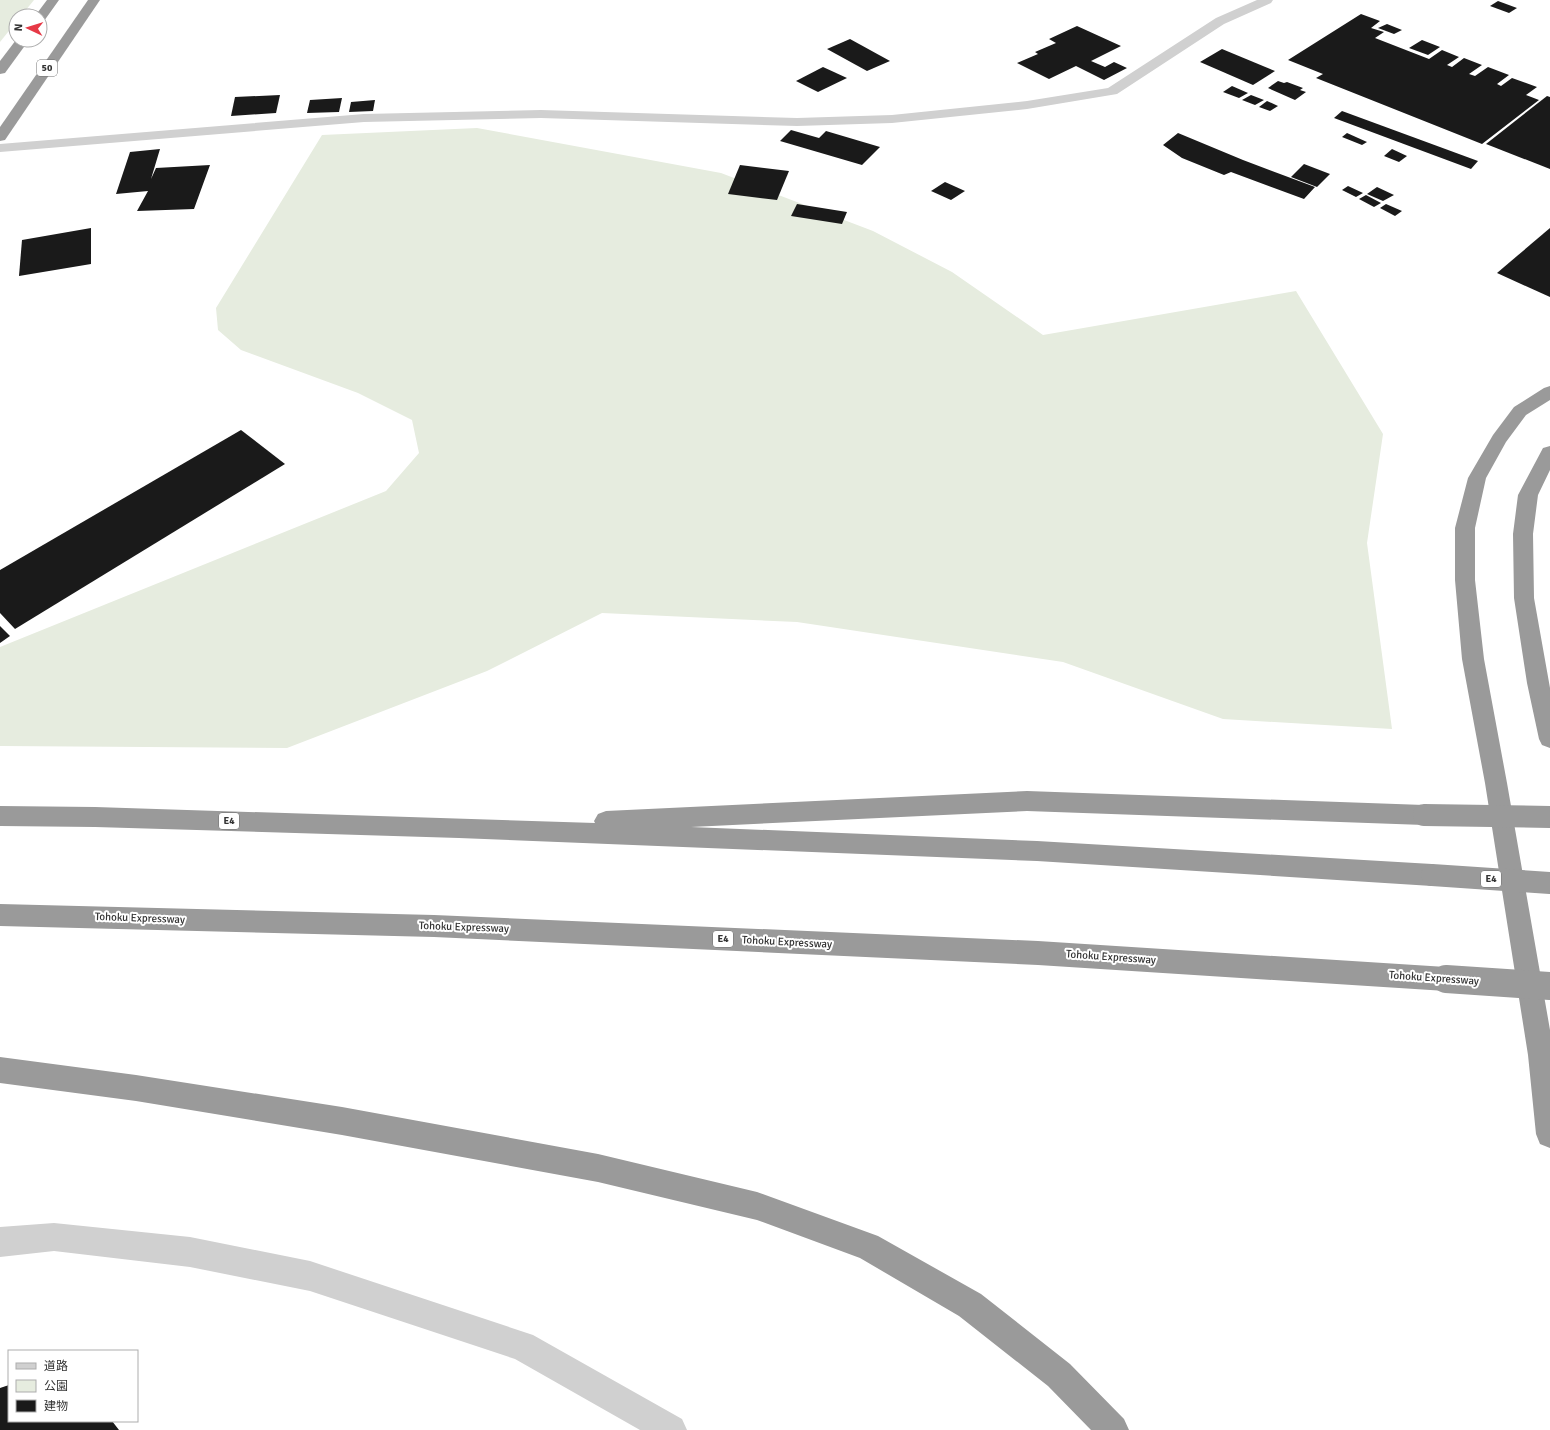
<svg xmlns="http://www.w3.org/2000/svg" width="1550" height="1430" viewBox="0 0 1550 1430" font-family="Signika,'Noto Sans JP',sans-serif">
<rect width="100%" height="100%" fill="#fff"/>
<g fill="#e6ecdf">
<path d="M 0,0 L 34,0 L 21,16 L 16,16 L 16,22 L 0,42 Z"/>
<path d="M 477,128 L 721,173 L 873,231 L 952,272 L 1043,335 L 1296,291 L 1383,434 L 1367,543 L 1392,729 L 1223,719 L 1063,662 L 797,622 L 602,613 L 487,671 L 287,748 L 0,746 L 0,647 L 386,491 L 419,453 L 412,420 L 358,393 L 241,350 L 218,330 L 216,308 L 322,135 Z"/>
</g>
<g fill="#1a1a1a">
<path d="M 1498,1 L 1517,8 L 1509,13 L 1490,6 Z"/>
<path d="M 1361,14 L 1380,21 L 1371,28 L 1384,32 L 1375,38 L 1429,59 L 1442,50 L 1459,57 L 1447,65 L 1452,67 L 1464,58 L 1482,65 L 1469,74 L 1475,76 L 1488,67 L 1509,75 L 1497,84 L 1501,86 L 1512,78 L 1537,87 L 1526,95 L 1539,100 L 1482,144 L 1316,78 L 1323,74 L 1288,60 Z"/>
<path d="M 1387,24 L 1402,30 L 1394,34 L 1378,28 Z"/>
<path d="M 1077,26 L 1121,46 L 1091,61 L 1105,67 L 1114,62 L 1127,68 L 1104,80 L 1076,66 L 1049,79 L 1017,63 L 1038,54 L 1035,52 L 1056,43 L 1049,39 Z"/>
<path d="M 850,39 L 890,61 L 867,71 L 827,49 Z"/>
<path d="M 1422,40 L 1440,47 L 1428,55 L 1409,48 Z"/>
<path d="M 1222,49 L 1275,71 L 1253,85 L 1200,62 Z"/>
<path d="M 823,67 L 847,78 L 818,92 L 796,81 Z"/>
<path d="M 1278,81 L 1284,83 L 1287,82 L 1303,88 L 1300,90 L 1306,92 L 1295,100 L 1268,88 Z"/>
<path d="M 1232,86 L 1248,93 L 1239,98 L 1223,92 Z"/>
<path d="M 280,95 L 276,113 L 231,116 L 235,97 Z"/>
<path d="M 1251,95 L 1264,100 L 1255,105 L 1242,100 Z"/>
<path d="M 1547,96 L 1550,97 L 1550,169 L 1486,144 Z"/>
<path d="M 342,98 L 339,112 L 307,113 L 310,100 Z"/>
<path d="M 375,100 L 373,111 L 349,112 L 351,102 Z"/>
<path d="M 1267,101 L 1278,106 L 1270,111 L 1259,107 Z"/>
<path d="M 1342,111 L 1478,161 L 1471,169 L 1334,118 Z"/>
<path d="M 791,130 L 819,138 L 826,131 L 880,147 L 862,165 L 780,141 Z"/>
<path d="M 1178,133 L 1243,160 L 1315,187 L 1304,199 L 1231,172 L 1224,175 L 1182,158 L 1163,145 Z"/>
<path d="M 1347,133 L 1367,142 L 1362,145 L 1342,137 Z"/>
<path d="M 160,149 L 151,179 L 156,168 L 210,165 L 194,209 L 137,211 L 148,191 L 116,194 L 130,152 Z"/>
<path d="M 1392,149 L 1407,156 L 1399,162 L 1384,156 Z"/>
<path d="M 1304,164 L 1330,174 L 1317,187 L 1291,177 Z"/>
<path d="M 740,165 L 789,171 L 777,200 L 728,194 Z"/>
<path d="M 945,182 L 965,191 L 951,200 L 931,191 Z"/>
<path d="M 1348,186 L 1363,193 L 1356,197 L 1342,190 Z"/>
<path d="M 1377,187 L 1394,195 L 1383,201 L 1367,194 Z"/>
<path d="M 1366,195 L 1381,203 L 1374,207 L 1359,199 Z"/>
<path d="M 797,204 L 847,212 L 842,224 L 791,216 Z"/>
<path d="M 1386,204 L 1402,211 L 1395,216 L 1380,208 Z"/>
<path d="M 91,228 L 91,264 L 19,276 L 22,240 Z"/>
<path d="M 1550,228 L 1550,297 L 1497,273 Z"/>
<path d="M 241,430 L 285,464 L 15,629 L 0,613 L 0,570 Z"/>
<path d="M 0,626 L 10,636 L 0,643 Z"/>
<path d="M 9,1385 L 9,1421 L 112,1421 L 119,1430 L 0,1430 L 0,1388 Z"/>
</g>
<g fill="none" stroke-linecap="round" stroke-linejoin="round">
<g fill="#d0d0d0" fill-rule="evenodd">
<path d="M 1257,0 L 1273,0 L 1271,3 L 1224,24 L 1117,94 L 1027,109 L 892,123 L 797,126 L 541,118 L 364,122 L 0,152 L 0,144 L 364,114 L 541,110 L 797,118 L 892,115 L 1027,101 L 1108,88 L 1216,18 Z"/>
<path d="M 54,1223 L 190,1237 L 310,1261 L 533,1335 L 682,1419 L 687,1430 L 640,1430 L 515,1359 L 310,1291 L 190,1267 L 54,1251 L 0,1257 L 0,1227 Z"/>
</g>
<g fill="#9a9a9a" fill-rule="evenodd">
<path d="M 47,0 L 59,0 L 44,21 L 40,22 L 40,16 L 35,16 Z"/>
<path d="M 88,0 L 100,0 L 5,140 L 0,141 L 0,127 Z"/>
<path d="M 16,40 L 29,40 L 5,73 L 0,74 L 0,61 Z"/>
<path d="M 1550,386 L 1550,400 L 1526,415 L 1506,442 L 1486,478 L 1475,528 L 1475,580 L 1484,659 L 1507,783 L 1550,1030 L 1550,1148 L 1540,1144 L 1536,1134 L 1528,1055 L 1485,783 L 1462,659 L 1455,580 L 1455,528 L 1468,478 L 1493,435 L 1514,407 L 1544,388 Z"/>
<path d="M 1550,446 L 1550,470 L 1538,495 L 1533,534 L 1534,598 L 1550,688 L 1550,748 L 1542,745 L 1539,739 L 1527,683 L 1514,598 L 1513,534 L 1518,495 L 1543,448 Z"/>
<path d="M 1027,791 L 1424,805 L 1432,808 L 1436,815 L 1432,822 L 1424,825 L 1027,811 L 691,827 L 1037,841 L 1432,864 L 1441,867 L 1444,875 L 1441,883 L 1432,886 L 1037,861 L 459,838 L 95,827 L 0,826 L 0,806 L 95,807 L 595,823 L 594,821 L 598,814 L 606,811 Z"/>
<path d="M 0,904 L 434,915 L 1038,941 L 1446,967 L 1455,971 L 1459,979 L 1455,987 L 1446,991 L 1038,965 L 434,937 L 0,926 Z"/>
<path d="M 0,1057 L 136,1075 L 342,1107 L 598,1154 L 757,1192 L 878,1236 L 981,1294 L 1070,1364 L 1124,1419 L 1129,1430 L 1091,1430 L 1048,1386 L 959,1316 L 860,1258 L 757,1220 L 598,1182 L 342,1135 L 136,1101 L 0,1083 Z"/>
</g>
<g stroke="#9a9a9a" stroke-width="22">
<path d="M 1424,815 L 1550,817"/>
<path d="M 1432,875 L 1550,883"/>
</g>
<path stroke="#9a9a9a" stroke-width="28" d="M 1446,979 L 1550,986"/>
</g>
<g text-anchor="middle" dominant-baseline="central" stroke-width="4" stroke-linejoin="round" paint-order="stroke">
<g fill="#fff" stroke="#707070" stroke-width="1">
<rect x="37" y="60" width="20" height="16" rx="3"/>
<rect x="219" y="813" width="20" height="16" rx="3"/>
<rect x="1481" y="871" width="20" height="16" rx="3"/>
<rect x="713" y="931" width="20" height="16" rx="3"/>
</g>
<g font-size="10" font-weight="bold" fill="#333">
<text x="47" y="68">50</text>
<text x="229" y="821">E4</text>
<text x="1491" y="879">E4</text>
<text x="723" y="939">E4</text>
</g>
<g font-size="11" fill="#333" stroke="#fff">
<text transform="translate(140 918) rotate(2)">Tohoku Expressway</text>
<text transform="translate(464 927) rotate(2)">Tohoku Expressway</text>
<text transform="translate(787 942) rotate(3)">Tohoku Expressway</text>
<text transform="translate(1111 957) rotate(4)">Tohoku Expressway</text>
<text transform="translate(1434 978) rotate(4)">Tohoku Expressway</text>
</g>
</g>
<rect x="8" y="1350" width="130" height="72" fill="#ffffff" stroke="#adadad"/>
<rect x="16" y="1363" width="20" height="6" fill="#d0d0d0" stroke="#adadad"/>
<text x="44" y="1370" font-size="12" fill="#333333">道路</text>
<rect x="16" y="1380" width="20" height="12" fill="#e6ecdf" stroke="#adadad"/>
<text x="44" y="1390" font-size="12" fill="#333333">公園</text>
<rect x="16" y="1400" width="20" height="12" fill="#1a1a1a" stroke="#adadad"/>
<text x="44" y="1410" font-size="12" fill="#333333">建物</text>
<g transform="translate(28 28) rotate(274)"><circle r="19" fill="#ffffff" stroke="#adadad"/>
<path d="M0-3L7 15L0 10L-7 15Z" fill="#e63946"/>
<text y="-6" font-size="11" font-weight="bold" text-anchor="middle" fill="#333333">N</text>
</g>
</svg>
